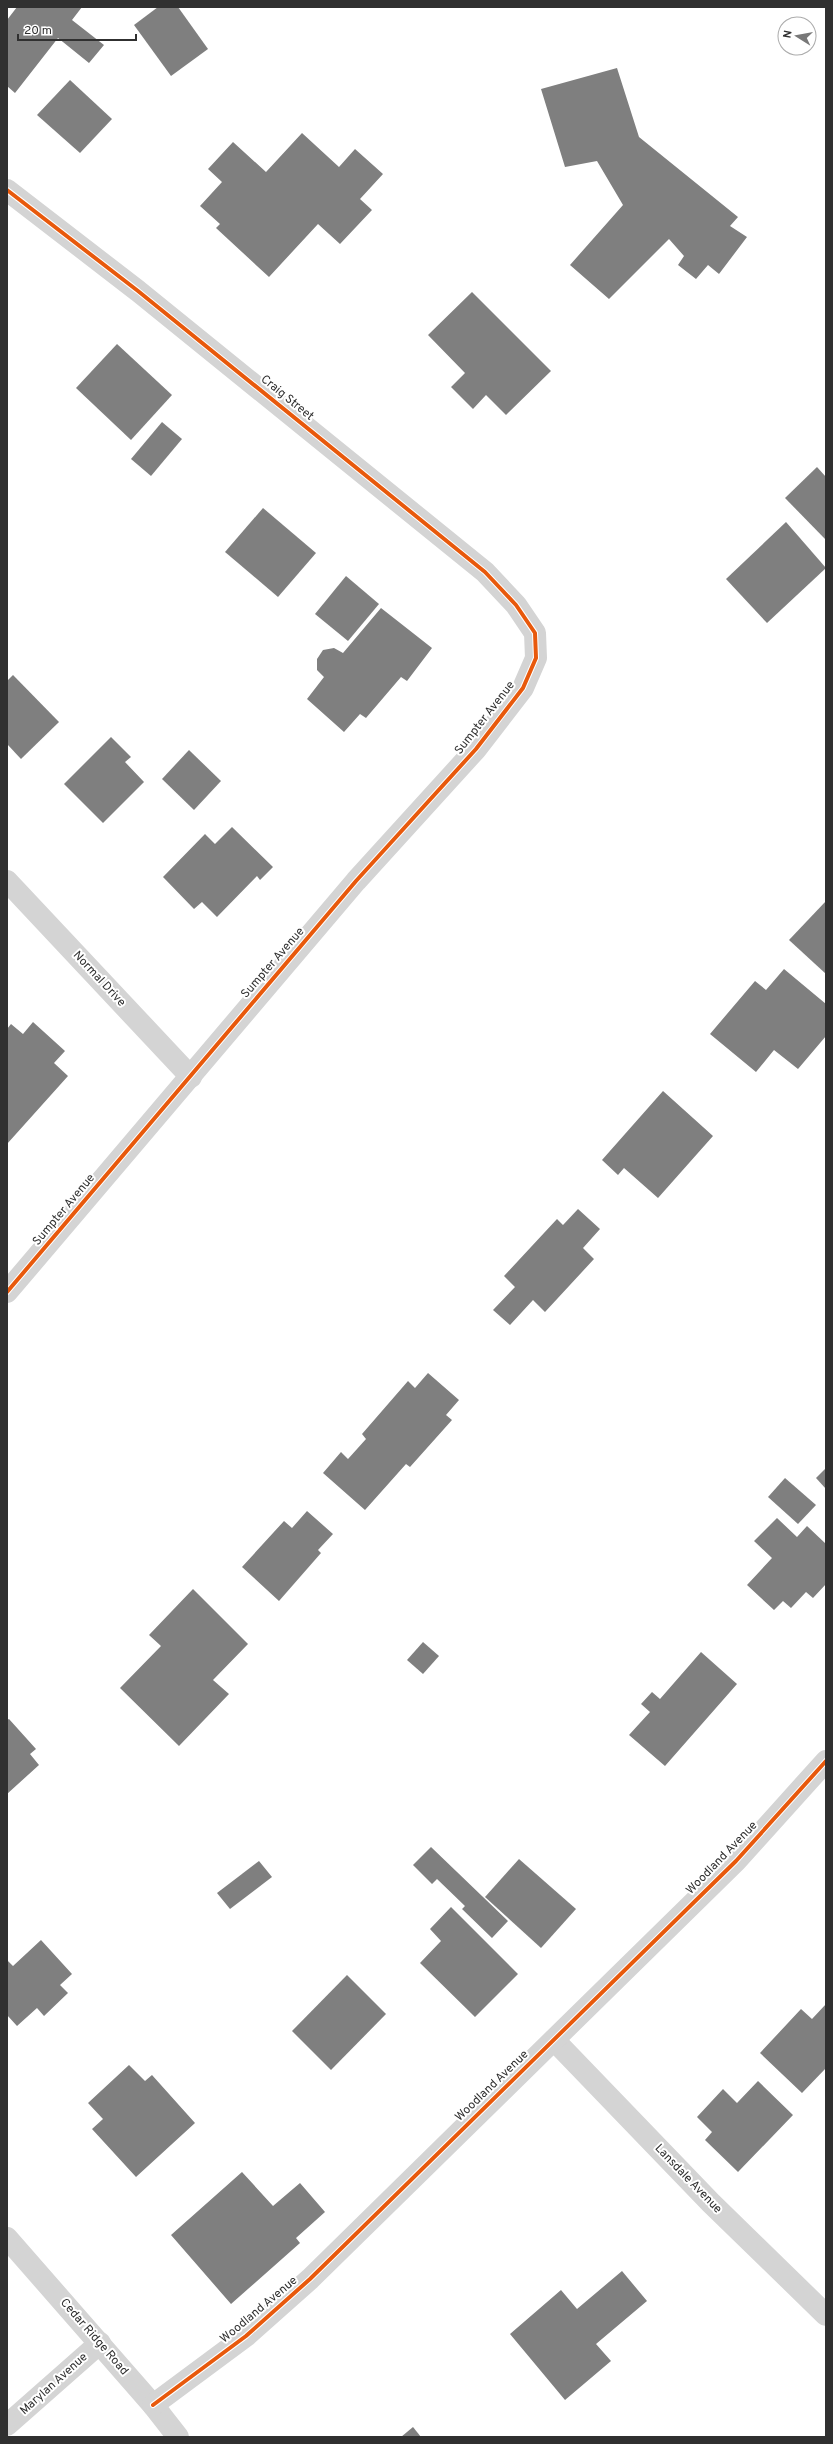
<svg xmlns="http://www.w3.org/2000/svg" width="833" height="2444" viewBox="0 0 833 2444" font-family="Overpass,sans-serif">
<rect width="100%" height="100%" fill="#fff"/>
<g fill="#7f7f7f">
<path d="M 17,7 L 82,7 L 72,20 L 104,45 L 89,63 L 58,38 L 15,93 L 7,86 L 7,20 Z"/>
<path d="M 158,7 L 178,7 L 208,49 L 171,76 L 134,25 Z"/>
<path d="M 617,68 L 639,137 L 738,217 L 730,226 L 747,237 L 719,274 L 708,265 L 696,279 L 678,265 L 684,256 L 669,239 L 609,299 L 570,265 L 623,205 L 597,161 L 565,167 L 541,89 Z"/>
<path d="M 70,80 L 112,119 L 80,153 L 37,115 Z"/>
<path d="M 302,133 L 339,167 L 355,149 L 383,174 L 360,199 L 372,210 L 340,244 L 318,224 L 269,277 L 216,228 L 220,224 L 200,206 L 222,182 L 208,169 L 233,142 L 266,172 Z"/>
<path d="M 472,292 L 551,371 L 506,415 L 486,395 L 473,409 L 451,387 L 465,373 L 428,335 Z"/>
<path d="M 117,344 L 172,395 L 131,440 L 76,388 Z"/>
<path d="M 162,422 L 182,439 L 151,476 L 131,459 Z"/>
<path d="M 817,467 L 826,477 L 826,540 L 785,498 Z"/>
<path d="M 263,508 L 316,553 L 278,597 L 225,552 Z"/>
<path d="M 786,522 L 826,568 L 767,623 L 726,579 Z"/>
<path d="M 346,576 L 379,604 L 348,641 L 315,614 Z"/>
<path d="M 381,608 L 432,648 L 407,681 L 401,677 L 366,718 L 360,714 L 344,732 L 307,699 L 324,677 L 317,670 L 317,659 L 323,650 L 334,648 L 343,653 Z"/>
<path d="M 13,675 L 59,722 L 21,759 L 7,744 L 7,681 Z"/>
<path d="M 111,737 L 131,757 L 125,762 L 144,782 L 103,823 L 64,784 Z"/>
<path d="M 189,750 L 221,781 L 194,810 L 162,779 Z"/>
<path d="M 232,827 L 273,867 L 260,880 L 257,876 L 217,917 L 202,902 L 194,909 L 163,877 L 205,834 L 215,844 Z"/>
<path d="M 826,901 L 826,974 L 789,940 Z"/>
<path d="M 784,969 L 826,1004 L 826,1036 L 798,1069 L 774,1050 L 756,1072 L 710,1034 L 755,981 L 766,990 Z"/>
<path d="M 33,1022 L 65,1051 L 54,1063 L 68,1076 L 7,1144 L 7,1029 L 11,1024 L 23,1034 Z"/>
<path d="M 663,1091 L 713,1136 L 658,1198 L 624,1168 L 618,1175 L 602,1160 Z"/>
<path d="M 578,1209 L 600,1229 L 583,1248 L 594,1259 L 545,1312 L 533,1300 L 510,1325 L 493,1310 L 515,1287 L 504,1276 L 557,1219 L 563,1225 Z"/>
<path d="M 428,1373 L 459,1400 L 446,1415 L 452,1420 L 410,1467 L 406,1464 L 365,1510 L 323,1473 L 341,1452 L 348,1459 L 366,1439 L 362,1434 L 408,1381 L 415,1388 Z"/>
<path d="M 826,1468 L 826,1489 L 816,1478 Z"/>
<path d="M 785,1478 L 816,1505 L 798,1524 L 768,1497 Z"/>
<path d="M 307,1511 L 333,1534 L 318,1550 L 321,1553 L 279,1601 L 242,1567 L 284,1521 L 292,1528 Z"/>
<path d="M 777,1518 L 797,1537 L 807,1526 L 826,1544 L 826,1584 L 813,1598 L 806,1592 L 791,1608 L 783,1601 L 774,1610 L 747,1585 L 772,1558 L 754,1541 Z"/>
<path d="M 193,1589 L 248,1644 L 213,1680 L 229,1694 L 179,1746 L 120,1688 L 161,1646 L 149,1635 Z"/>
<path d="M 423,1642 L 439,1656 L 423,1674 L 407,1660 Z"/>
<path d="M 701,1652 L 737,1684 L 665,1766 L 629,1735 L 650,1712 L 641,1704 L 652,1692 L 660,1699 Z"/>
<path d="M 9,1719 L 36,1749 L 30,1754 L 39,1765 L 7,1794 L 7,1720 Z"/>
<path d="M 431,1847 L 508,1921 L 492,1938 L 462,1909 L 465,1906 L 437,1879 L 432,1884 L 413,1865 Z"/>
<path d="M 519,1859 L 576,1909 L 541,1948 L 485,1897 Z"/>
<path d="M 259,1861 L 272,1877 L 230,1909 L 217,1893 Z"/>
<path d="M 451,1907 L 518,1974 L 475,2017 L 420,1963 L 441,1941 L 430,1929 Z"/>
<path d="M 41,1940 L 72,1974 L 60,1985 L 68,1993 L 44,2016 L 37,2008 L 17,2026 L 7,2015 L 7,1960 L 13,1966 Z"/>
<path d="M 347,1975 L 386,2014 L 331,2070 L 292,2031 Z"/>
<path d="M 826,2004 L 826,2068 L 802,2093 L 760,2053 L 801,2009 L 812,2019 Z"/>
<path d="M 129,2065 L 145,2081 L 152,2075 L 195,2123 L 136,2177 L 92,2129 L 103,2119 L 88,2103 Z"/>
<path d="M 758,2081 L 793,2115 L 738,2172 L 705,2140 L 712,2132 L 697,2117 L 723,2089 L 737,2103 Z"/>
<path d="M 242,2172 L 273,2206 L 300,2183 L 325,2212 L 296,2238 L 300,2243 L 231,2304 L 171,2235 Z"/>
<path d="M 622,2271 L 647,2301 L 596,2344 L 611,2361 L 565,2400 L 510,2334 L 561,2290 L 577,2309 Z"/>
<path d="M 413,2427 L 421,2437 L 401,2437 Z"/>
</g>
<g fill="none" stroke-linecap="round" stroke-linejoin="round">
<g stroke="#d4d4d4" stroke-width="22">
<path d="M 7,190 L 138,291 L 485,572 L 516,605 L 535,633 L 536,658 L 523,688 L 476,749 L 356,881 L 7,1292"/>
<path d="M 7,881 L 191,1077"/>
<path d="M 554,2040 L 711,2203 L 826,2315"/>
<path d="M 7,2238 L 153,2405 L 178,2437"/>
<path d="M 153,2405 L 246,2336 L 310,2279 L 736,1861 L 826,1761"/>
<path d="M 7,2425 L 100,2343"/>
</g>
<defs>
<g id="cycleway">
<path d="M 7,190 L 138,291 L 485,572 L 516,605 L 535,633 L 536,658 L 523,688 L 476,749 L 356,881 L 7,1292"/>
<path d="M 153,2405 L 246,2336 L 310,2279 L 736,1861 L 826,1761"/>
</g>
</defs>
<use href="#cycleway" stroke="#fff" stroke-width="6"/>
<use href="#cycleway" stroke="#e8590c" stroke-width="4"/>
</g>
<g text-anchor="middle" dominant-baseline="central" stroke-width="4" stroke-linejoin="round" paint-order="stroke">
<g font-size="12" fill="#303030" stroke="#fff">
<text transform="translate(287 398) rotate(39)">Craig Street</text>
<text transform="translate(485 718) rotate(-52)">Sumpter Avenue</text>
<text transform="translate(273 963) rotate(-49)">Sumpter Avenue</text>
<text transform="translate(99 979) rotate(47)">Normal Drive</text>
<text transform="translate(64 1210) rotate(-50)">Sumpter Avenue</text>
<text transform="translate(722 1858) rotate(-46)">Woodland Avenue</text>
<text transform="translate(492 2086) rotate(-44)">Woodland Avenue</text>
<text transform="translate(688 2179) rotate(46)">Lansdale Avenue</text>
<text transform="translate(259 2310) rotate(-40)">Woodland Avenue</text>
<text transform="translate(94 2337) rotate(49)">Cedar Ridge Road</text>
<text transform="translate(54 2384) rotate(-42)">Marylan Avenue</text>
</g>
</g>
<rect width="833" height="2444" fill="none" stroke="#303030" stroke-width="16"/>
<g transform="translate(797 36) rotate(281)"><circle r="19" fill="#ffffff" stroke="#acacac"/>
<path d="M0-3L7 15L0 10L-7 15Z" fill="#787878"/>
<text y="-6" font-size="11" font-weight="bold" text-anchor="middle" fill="#303030">N</text>
</g>
<path d="M18 34v6h118v-6" fill="none" stroke="#303030" stroke-width="2"/>
<text x="24" y="34" font-size="12" fill="#303030" stroke="#ffffff" stroke-width="3" paint-order="stroke">20 m</text>
</svg>
